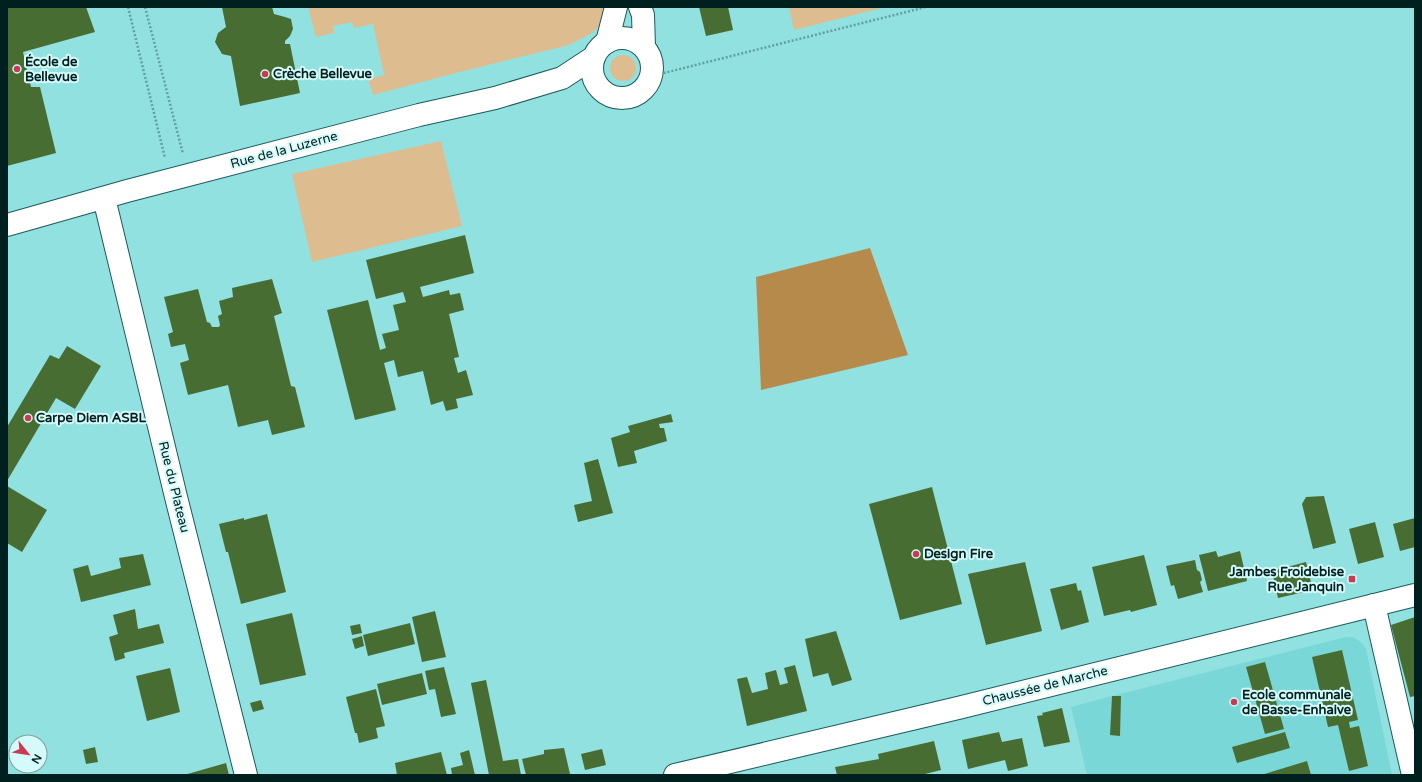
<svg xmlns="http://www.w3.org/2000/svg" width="1422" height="782" viewBox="0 0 1422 782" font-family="'Varela Round',sans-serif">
<rect width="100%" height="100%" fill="#91e1e0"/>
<path fill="#7ad7d7" d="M 1346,637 L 1352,637 L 1358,640 L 1363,644 L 1366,649 L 1392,775 L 1087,775 L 1071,707 L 1112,696 Z"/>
<g fill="#ddbd8f">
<path d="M 308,7 L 605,7 L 606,19 L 592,33 L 569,45 L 452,74 L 373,95 L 368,79 L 384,75 L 373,24 L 354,28 L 352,22 L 333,26 L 334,33 L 316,37 Z"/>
<path d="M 789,7 L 886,7 L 794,30 Z"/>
<circle cx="623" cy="68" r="13"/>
<path d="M 441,141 L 462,226 L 312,262 L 292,174 Z"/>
</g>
<path fill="#b58a4b" d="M 870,248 L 908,355 L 761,390 L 756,277 Z"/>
<g fill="#486d33">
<path d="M 7,7 L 86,7 L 95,32 L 23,52 L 31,87 L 40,87 L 56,153 L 7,166 Z"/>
<path d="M 222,7 L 272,7 L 274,14 L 285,17 L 291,19 L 293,29 L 290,36 L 285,41 L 285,44 L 290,44 L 300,93 L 240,106 L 231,56 L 222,54 L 215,42 L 218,33 L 226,27 Z"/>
<path d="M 699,7 L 728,7 L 733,30 L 706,36 Z"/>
<path d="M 465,235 L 474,273 L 420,287 L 423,297 L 449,290 L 450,295 L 460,293 L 464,310 L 449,314 L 459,357 L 454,358 L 458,373 L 466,370 L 473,395 L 456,399 L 458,408 L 446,411 L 443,401 L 431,405 L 423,371 L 398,377 L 394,360 L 384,363 L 396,410 L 355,420 L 327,310 L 368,300 L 380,350 L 386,348 L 382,334 L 399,330 L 393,305 L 406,302 L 403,292 L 376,299 L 366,260 Z"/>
<path d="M 272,279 L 282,313 L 274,316 L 291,386 L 295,387 L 305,427 L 272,435 L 268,420 L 238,427 L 228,385 L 188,395 L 180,363 L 189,360 L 185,344 L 171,347 L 168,334 L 173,332 L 164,297 L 198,289 L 207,322 L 210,323 L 212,327 L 219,327 L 220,325 L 218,316 L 222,314 L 219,301 L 233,297 L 232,288 Z"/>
<path d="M 67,346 L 101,366 L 75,409 L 56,398 L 7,481 L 7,427 L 50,355 L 59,359 Z"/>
<path d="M 671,414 L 673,422 L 659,424 L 660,428 L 664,428 L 667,441 L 634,451 L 637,463 L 618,467 L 611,438 L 630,432 L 628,426 Z"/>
<path d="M 598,459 L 613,513 L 578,522 L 574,505 L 592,501 L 584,463 Z"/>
<path d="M 7,486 L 47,510 L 22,552 L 7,543 Z"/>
<path d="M 932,487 L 962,604 L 900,620 L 869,504 Z"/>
<path d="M 1324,496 L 1336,543 L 1313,549 L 1302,504 L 1306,497 Z"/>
<path d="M 267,514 L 286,592 L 241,604 L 228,552 L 226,552 L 219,524 L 244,518 L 244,520 Z"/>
<path d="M 1415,518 L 1415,547 L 1400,551 L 1393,524 Z"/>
<path d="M 1375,522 L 1384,557 L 1358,564 L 1349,529 Z"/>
<path d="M 1216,551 L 1218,557 L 1240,551 L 1247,581 L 1208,591 L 1199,555 Z"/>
<path d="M 143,554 L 151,585 L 81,602 L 73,569 L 88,565 L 91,576 L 121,568 L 119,558 Z"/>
<path d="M 1144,555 L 1157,605 L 1131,612 L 1130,610 L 1104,616 L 1092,567 Z"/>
<path d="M 1195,560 L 1197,570 L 1200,572 L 1202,580 L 1200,582 L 1203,592 L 1178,599 L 1174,585 L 1171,586 L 1166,566 Z"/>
<path d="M 1025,562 L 1042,631 L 986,645 L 968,574 Z"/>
<path d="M 1306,562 L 1313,590 L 1278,598 L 1272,571 Z"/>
<path d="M 1076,583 L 1078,591 L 1081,590 L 1089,622 L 1061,630 L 1050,589 Z"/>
<path d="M 135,609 L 138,629 L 159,624 L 164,643 L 124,653 L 125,658 L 115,661 L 109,637 L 118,634 L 113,615 Z"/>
<path d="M 435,611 L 446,657 L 422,662 L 412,617 Z"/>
<path d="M 292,613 L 306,675 L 260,685 L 246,624 Z"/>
<path d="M 1415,617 L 1415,696 L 1410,697 L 1391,625 Z"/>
<path d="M 410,623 L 415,644 L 368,656 L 363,635 Z"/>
<path d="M 360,624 L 362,633 L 352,635 L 350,626 Z"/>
<path d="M 836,631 L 852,680 L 832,686 L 828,673 L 813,677 L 805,639 Z"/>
<path d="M 362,636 L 364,646 L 355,649 L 352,639 Z"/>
<path d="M 1342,650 L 1358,720 L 1349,722 L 1350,728 L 1359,726 L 1368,766 L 1349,771 L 1338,725 L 1328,727 L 1312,657 Z"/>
<path d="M 1265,662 L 1284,729 L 1265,734 L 1246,667 Z"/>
<path d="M 795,665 L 807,711 L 747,726 L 737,679 L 747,677 L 752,693 L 768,689 L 765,673 L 776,670 L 780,685 L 788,683 L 784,668 Z"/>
<path d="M 444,667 L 456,714 L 441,717 L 435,689 L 429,690 L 425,671 Z"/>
<path d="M 170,668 L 180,712 L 147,721 L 136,676 Z"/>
<path d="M 422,673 L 427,694 L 382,705 L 377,684 Z"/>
<path d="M 486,680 L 503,761 L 518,759 L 521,775 L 489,775 L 471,683 Z"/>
<path d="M 376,689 L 385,726 L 376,728 L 378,738 L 359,743 L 357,733 L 355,733 L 346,697 Z"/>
<path d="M 1112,696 L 1121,696 L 1120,736 L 1110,735 Z"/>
<path d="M 261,700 L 264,709 L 253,712 L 250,703 Z"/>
<path d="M 1062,708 L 1070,742 L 1044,747 L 1037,716 L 1043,715 L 1042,713 Z"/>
<path d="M 999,732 L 1002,742 L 1022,738 L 1028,766 L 1008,771 L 1005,760 L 968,769 L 962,740 Z"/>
<path d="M 1285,732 L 1290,748 L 1237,763 L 1232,747 Z"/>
<path d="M 934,741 L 941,770 L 921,775 L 837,775 L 835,767 L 879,759 L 878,754 Z"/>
<path d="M 95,747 L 98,762 L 86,764 L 83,750 Z"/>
<path d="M 564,748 L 570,774 L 526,775 L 522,759 L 544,754 L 544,750 Z"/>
<path d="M 602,749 L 606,765 L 585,770 L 581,754 Z"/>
<path d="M 469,750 L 475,775 L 452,775 L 451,768 L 463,765 L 460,753 Z"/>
<path d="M 441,752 L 447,775 L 397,775 L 395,763 Z"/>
<path d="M 1307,761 L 1311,775 L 1261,775 Z"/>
<path d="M 226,763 L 229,775 L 184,775 Z"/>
</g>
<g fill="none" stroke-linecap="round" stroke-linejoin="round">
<defs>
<g id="street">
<path d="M 640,7 L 643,15 L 644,47"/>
<circle cx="622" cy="68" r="30"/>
<path d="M 607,42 L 616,7"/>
<path d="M 104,198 L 176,497 L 246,775"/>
<path d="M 7,225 L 127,191 L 419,115 L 495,98 L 562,78 L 594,57"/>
<path d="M 1374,605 L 1413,775"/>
</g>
<path id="secondary" d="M 675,775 L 958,708 L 1415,595"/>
</defs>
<use href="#street" stroke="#1b5a5b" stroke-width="24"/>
<use href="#secondary" stroke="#1b5a5b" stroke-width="24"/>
<g stroke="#61a0a0" stroke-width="2.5" stroke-dasharray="2 2" stroke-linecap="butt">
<path d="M 128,7 L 165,158"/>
<path d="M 145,7 L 183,154"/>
<path d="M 652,76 L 926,7"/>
</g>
<use href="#street" stroke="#fff" stroke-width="22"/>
<use href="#secondary" stroke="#fff" stroke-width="22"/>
</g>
<g fill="#ca3a53" stroke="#d4faf9" stroke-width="1.5">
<circle cx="17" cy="69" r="4"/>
<circle cx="265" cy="74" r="4"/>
<circle cx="28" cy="418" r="4"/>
<circle cx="916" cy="554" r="4"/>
<rect x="1348" y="575" width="8" height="8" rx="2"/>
<circle cx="1234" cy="702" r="4"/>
</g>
<g text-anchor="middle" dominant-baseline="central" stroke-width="4" stroke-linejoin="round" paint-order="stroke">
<g font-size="13" font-weight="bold" fill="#001f1f" stroke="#d4faf9" text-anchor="start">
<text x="25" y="62">École de<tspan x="25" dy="15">Bellevue</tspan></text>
<text x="273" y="74">Crèche Bellevue</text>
<text x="36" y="418">Carpe Diem ASBL</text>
<text x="924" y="554">Design Fire</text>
<text x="1344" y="572" text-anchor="end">Jambes Froidebise<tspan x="1344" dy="15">Rue Janquin</tspan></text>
<text x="1242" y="695">Ecole communale<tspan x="1242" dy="15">de Basse-Enhaive</tspan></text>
</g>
<g font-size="13" fill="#001f1f" stroke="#d4faf9">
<text transform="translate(284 150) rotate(-15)">Rue de la Luzerne</text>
<text transform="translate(174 487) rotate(76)">Rue du Plateau</text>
<text transform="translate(1045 686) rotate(-14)">Chaussée de Marche</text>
</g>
</g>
<rect width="1422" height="782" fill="none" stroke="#001f1f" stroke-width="16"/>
<g transform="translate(28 754) rotate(120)"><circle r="19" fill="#d4faf9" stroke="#7fa2a2"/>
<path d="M0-3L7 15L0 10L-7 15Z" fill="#ca3a53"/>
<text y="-6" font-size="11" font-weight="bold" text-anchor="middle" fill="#001f1f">N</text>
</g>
</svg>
